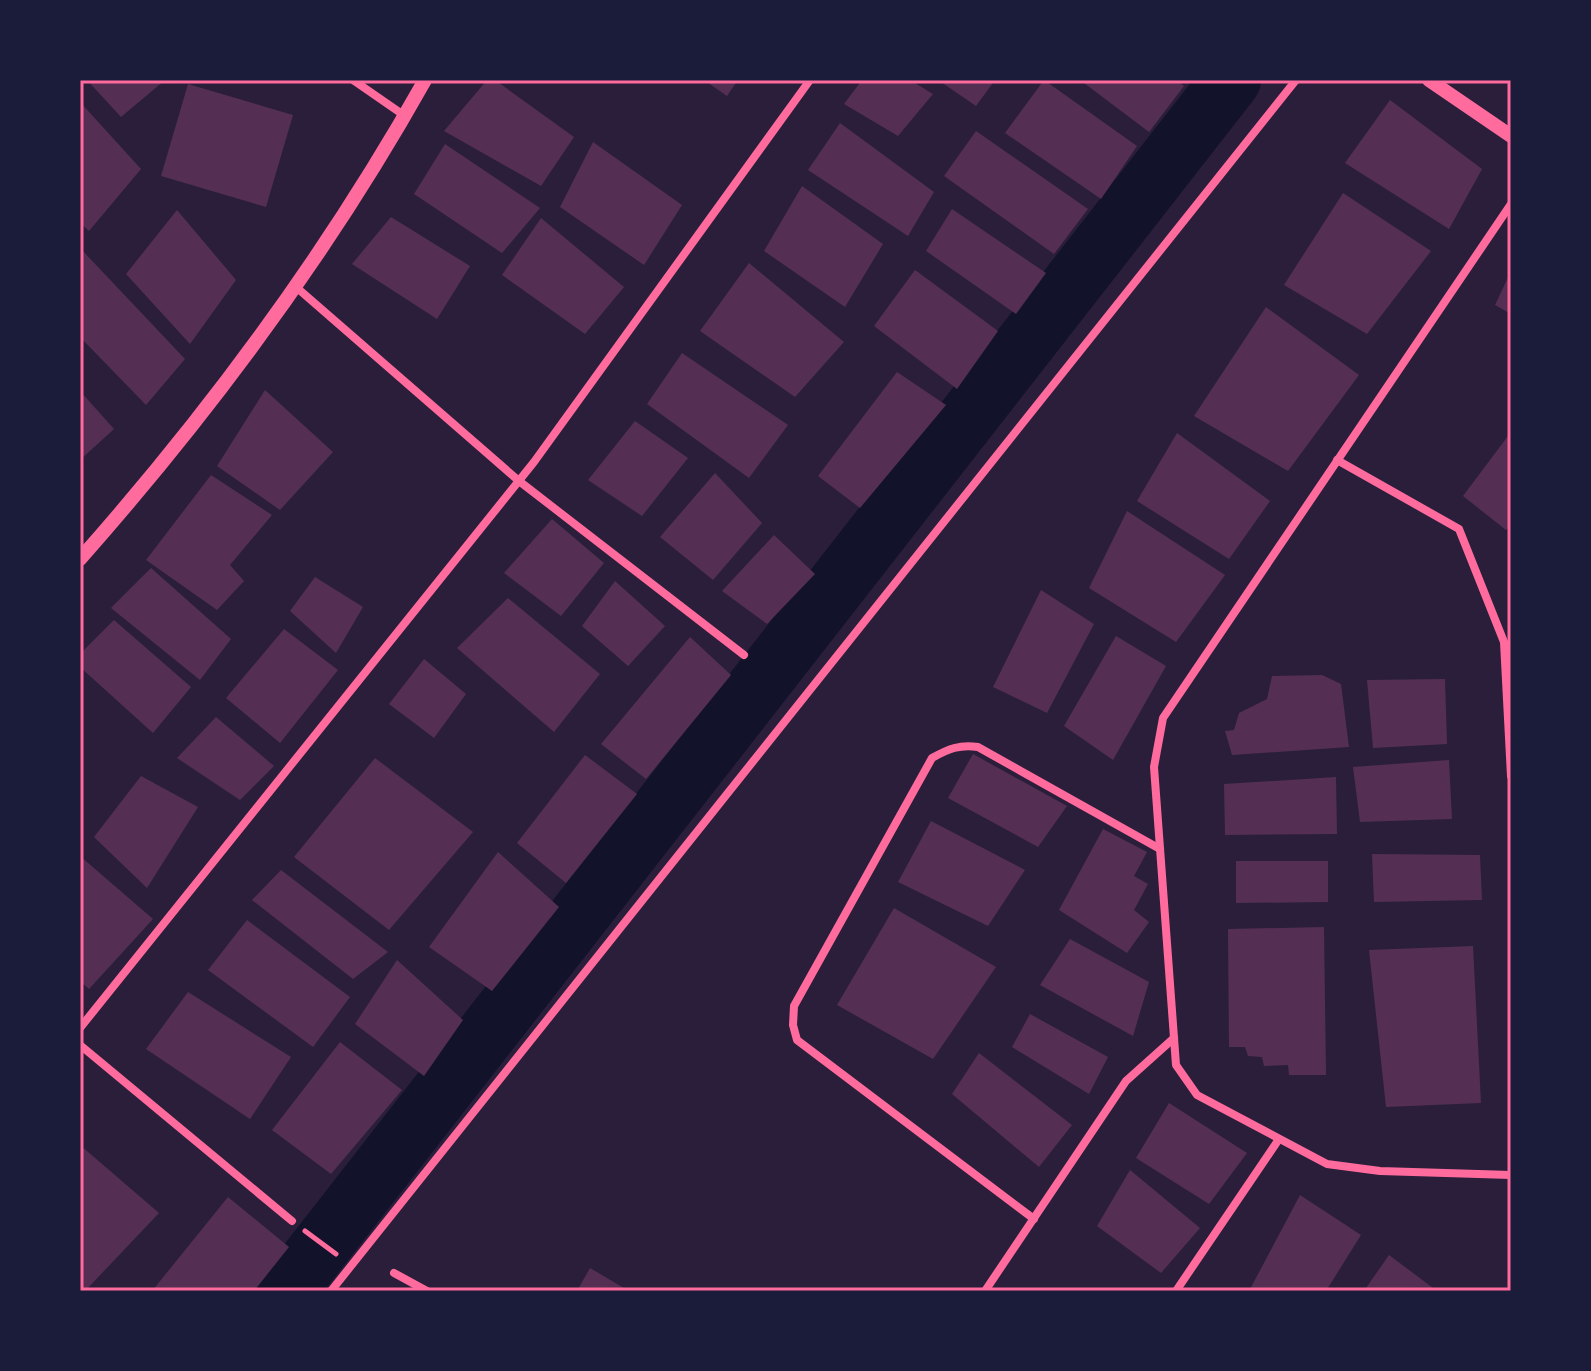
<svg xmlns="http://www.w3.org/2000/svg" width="1591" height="1371" viewBox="0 0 1591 1371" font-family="'Public Sans',sans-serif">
<rect width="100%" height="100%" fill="#1b1b3a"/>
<rect fill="#2a1e3b" x="80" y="80" width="1431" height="1211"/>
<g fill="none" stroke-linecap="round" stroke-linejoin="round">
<path stroke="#12122b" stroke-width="60" d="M 286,1291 L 1231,80"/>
</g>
<g fill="#542f53">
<path d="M 87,80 L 165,80 L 121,117 Z"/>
<path d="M 487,80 L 495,80 L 574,137 L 541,186 L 444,131 Z"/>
<path d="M 704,80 L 738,80 L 727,96 Z"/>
<path d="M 862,80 L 910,80 L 933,94 L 898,136 L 844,104 Z"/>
<path d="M 938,80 L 995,80 L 976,106 Z"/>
<path d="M 1044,80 L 1137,146 L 1101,199 L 1005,133 Z"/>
<path d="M 1080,80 L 1176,80 L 1184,86 L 1149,132 Z"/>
<path d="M 188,84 L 293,115 L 266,207 L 161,176 Z"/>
<path d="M 1390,100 L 1482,169 L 1449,229 L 1345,163 Z"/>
<path d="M 80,102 L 141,169 L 89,231 L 80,223 Z"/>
<path d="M 840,123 L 934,192 L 908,236 L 808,170 Z"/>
<path d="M 976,131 L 1088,209 L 1054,254 L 944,176 Z"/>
<path d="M 593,142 L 682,205 L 644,265 L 560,207 Z"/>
<path d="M 445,144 L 540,208 L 502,253 L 414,194 Z"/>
<path d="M 802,186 L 883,244 L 845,307 L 764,251 Z"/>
<path d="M 1343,193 L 1431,251 L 1367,334 L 1284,285 Z"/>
<path d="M 952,209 L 1046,273 L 1016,314 L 926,251 Z"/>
<path d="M 177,210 L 236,280 L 190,344 L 126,274 Z"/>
<path d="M 391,217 L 470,266 L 437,319 L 352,264 Z"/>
<path d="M 541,218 L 624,287 L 585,334 L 502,275 Z"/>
<path d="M 80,248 L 185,359 L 146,405 L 80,337 Z"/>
<path d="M 749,263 L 844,342 L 795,397 L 700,331 Z"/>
<path d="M 915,270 L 998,331 L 957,389 L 874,326 Z"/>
<path d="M 1511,271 L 1511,314 L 1495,305 Z"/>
<path d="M 1266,307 L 1359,375 L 1288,471 L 1194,416 Z"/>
<path d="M 682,353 L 788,425 L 749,478 L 647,404 Z"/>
<path d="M 897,372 L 946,405 L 860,508 L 818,476 Z"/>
<path d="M 265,390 L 333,452 L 280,510 L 217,466 Z"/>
<path d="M 80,391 L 114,429 L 80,460 Z"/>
<path d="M 635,421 L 688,458 L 642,516 L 588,480 Z"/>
<path d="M 1511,432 L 1511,525 L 1506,530 L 1463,496 Z"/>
<path d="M 1177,433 L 1270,501 L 1229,559 L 1137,501 Z"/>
<path d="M 715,473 L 762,523 L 713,580 L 660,537 Z"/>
<path d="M 211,475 L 272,515 L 230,565 L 244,581 L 217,610 L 146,560 Z"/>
<path d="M 1127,511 L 1225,575 L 1176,642 L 1089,588 Z"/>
<path d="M 552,519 L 604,563 L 561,616 L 504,573 Z"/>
<path d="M 774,535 L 815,574 L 767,624 L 722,591 Z"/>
<path d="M 151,568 L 231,639 L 200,680 L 111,608 Z"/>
<path d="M 315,577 L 363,607 L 336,653 L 290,611 Z"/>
<path d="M 615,581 L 665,626 L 628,666 L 582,626 Z"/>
<path d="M 1041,590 L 1094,624 L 1047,713 L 993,687 Z"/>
<path d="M 508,598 L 600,674 L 554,732 L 457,648 Z"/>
<path d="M 114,620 L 191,687 L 153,733 L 80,667 L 80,654 Z"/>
<path d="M 284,629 L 338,670 L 280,743 L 226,698 Z"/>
<path d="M 1116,636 L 1166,666 L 1113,760 L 1064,726 Z"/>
<path d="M 690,637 L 731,675 L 646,779 L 601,744 Z"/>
<path d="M 424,659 L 466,694 L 434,738 L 389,704 Z"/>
<path d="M 1322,675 L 1341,684 L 1349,747 L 1232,755 L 1225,731 L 1234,730 L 1239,713 L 1267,699 L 1272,676 Z"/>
<path d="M 1445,679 L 1447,744 L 1373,748 L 1367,680 Z"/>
<path d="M 216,717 L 274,766 L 240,800 L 177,758 Z"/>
<path d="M 973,754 L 1067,806 L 1038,847 L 948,798 Z"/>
<path d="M 585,755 L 637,794 L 566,883 L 517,843 Z"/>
<path d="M 375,758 L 473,832 L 389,930 L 294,857 Z"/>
<path d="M 1449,760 L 1452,819 L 1360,822 L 1353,767 Z"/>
<path d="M 141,776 L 198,807 L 147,888 L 94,837 Z"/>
<path d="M 1336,777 L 1337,834 L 1225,835 L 1224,784 Z"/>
<path d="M 931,821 L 1025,870 L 988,926 L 898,882 Z"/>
<path d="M 1103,829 L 1147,852 L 1134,876 L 1148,884 L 1134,910 L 1149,922 L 1127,953 L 1059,910 Z"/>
<path d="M 498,852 L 559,907 L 492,991 L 429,947 Z"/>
<path d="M 1372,854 L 1480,855 L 1482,900 L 1374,902 Z"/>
<path d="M 80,856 L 153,919 L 89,989 L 80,981 Z"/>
<path d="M 1236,861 L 1328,861 L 1328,902 L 1236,903 Z"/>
<path d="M 281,870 L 388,952 L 353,979 L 252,900 Z"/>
<path d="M 894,908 L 996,967 L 933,1059 L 837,1005 Z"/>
<path d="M 247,920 L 350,997 L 313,1047 L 208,970 Z"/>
<path d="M 1324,927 L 1326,1075 L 1289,1075 L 1288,1065 L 1264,1066 L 1262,1057 L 1248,1056 L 1245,1047 L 1229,1047 L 1228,929 Z"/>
<path d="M 1070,939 L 1149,982 L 1133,1036 L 1040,985 Z"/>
<path d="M 1473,946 L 1481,1103 L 1386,1107 L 1369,950 Z"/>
<path d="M 397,960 L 463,1020 L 424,1076 L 355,1024 Z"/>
<path d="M 188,992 L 291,1057 L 250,1119 L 146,1049 Z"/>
<path d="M 1030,1014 L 1108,1057 L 1089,1094 L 1012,1047 Z"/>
<path d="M 340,1042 L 402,1090 L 331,1174 L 272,1130 Z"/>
<path d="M 979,1053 L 1072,1125 L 1039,1167 L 952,1094 Z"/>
<path d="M 1169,1103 L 1247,1153 L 1209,1204 L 1136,1158 Z"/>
<path d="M 80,1145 L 159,1213 L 85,1291 L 80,1291 Z"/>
<path d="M 1130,1170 L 1200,1228 L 1161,1273 L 1097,1226 Z"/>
<path d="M 1300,1195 L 1361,1235 L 1326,1291 L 1249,1291 Z"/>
<path d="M 228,1197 L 289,1247 L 254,1291 L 152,1291 Z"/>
<path d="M 1389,1255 L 1437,1291 L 1364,1291 Z"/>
<path d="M 590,1268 L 629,1291 L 577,1291 Z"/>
</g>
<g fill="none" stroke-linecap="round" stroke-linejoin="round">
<path stroke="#ff6b9d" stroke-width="5" d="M 305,1231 L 336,1254"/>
<g stroke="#ff6b9d" stroke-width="8">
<path d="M 353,80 L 405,116"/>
<path d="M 1511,204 L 1163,718 L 1154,767 L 1176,1065 L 1197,1095 L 1327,1164 L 1380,1171 L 1511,1175"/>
<path d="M 296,287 L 519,481 L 744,655"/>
<path d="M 1337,460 L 1459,529 L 1504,642 L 1511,776"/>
<path d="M 80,1028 L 534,462 L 810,80"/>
<path d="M 80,1045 L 292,1221"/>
<path d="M 1034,1219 L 797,1040 L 793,1025 L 794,1006 L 932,758 C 948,749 960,744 978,747 L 1160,849"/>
<path d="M 394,1273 L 427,1291"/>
<path d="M 331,1291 L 1296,80"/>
<path d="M 985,1291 L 1126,1081 L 1174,1038"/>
<path d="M 1176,1291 L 1279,1139"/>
</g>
<g stroke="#ff6b9d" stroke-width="14">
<path d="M 1429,80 L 1511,136"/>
<path d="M 80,559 C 211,411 328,253 425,80"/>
</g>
</g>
<rect width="1591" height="1371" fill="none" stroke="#1b1b3a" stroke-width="164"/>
<rect x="82" y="82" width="1427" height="1207" fill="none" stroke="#ff6b9d" stroke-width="3"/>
</svg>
